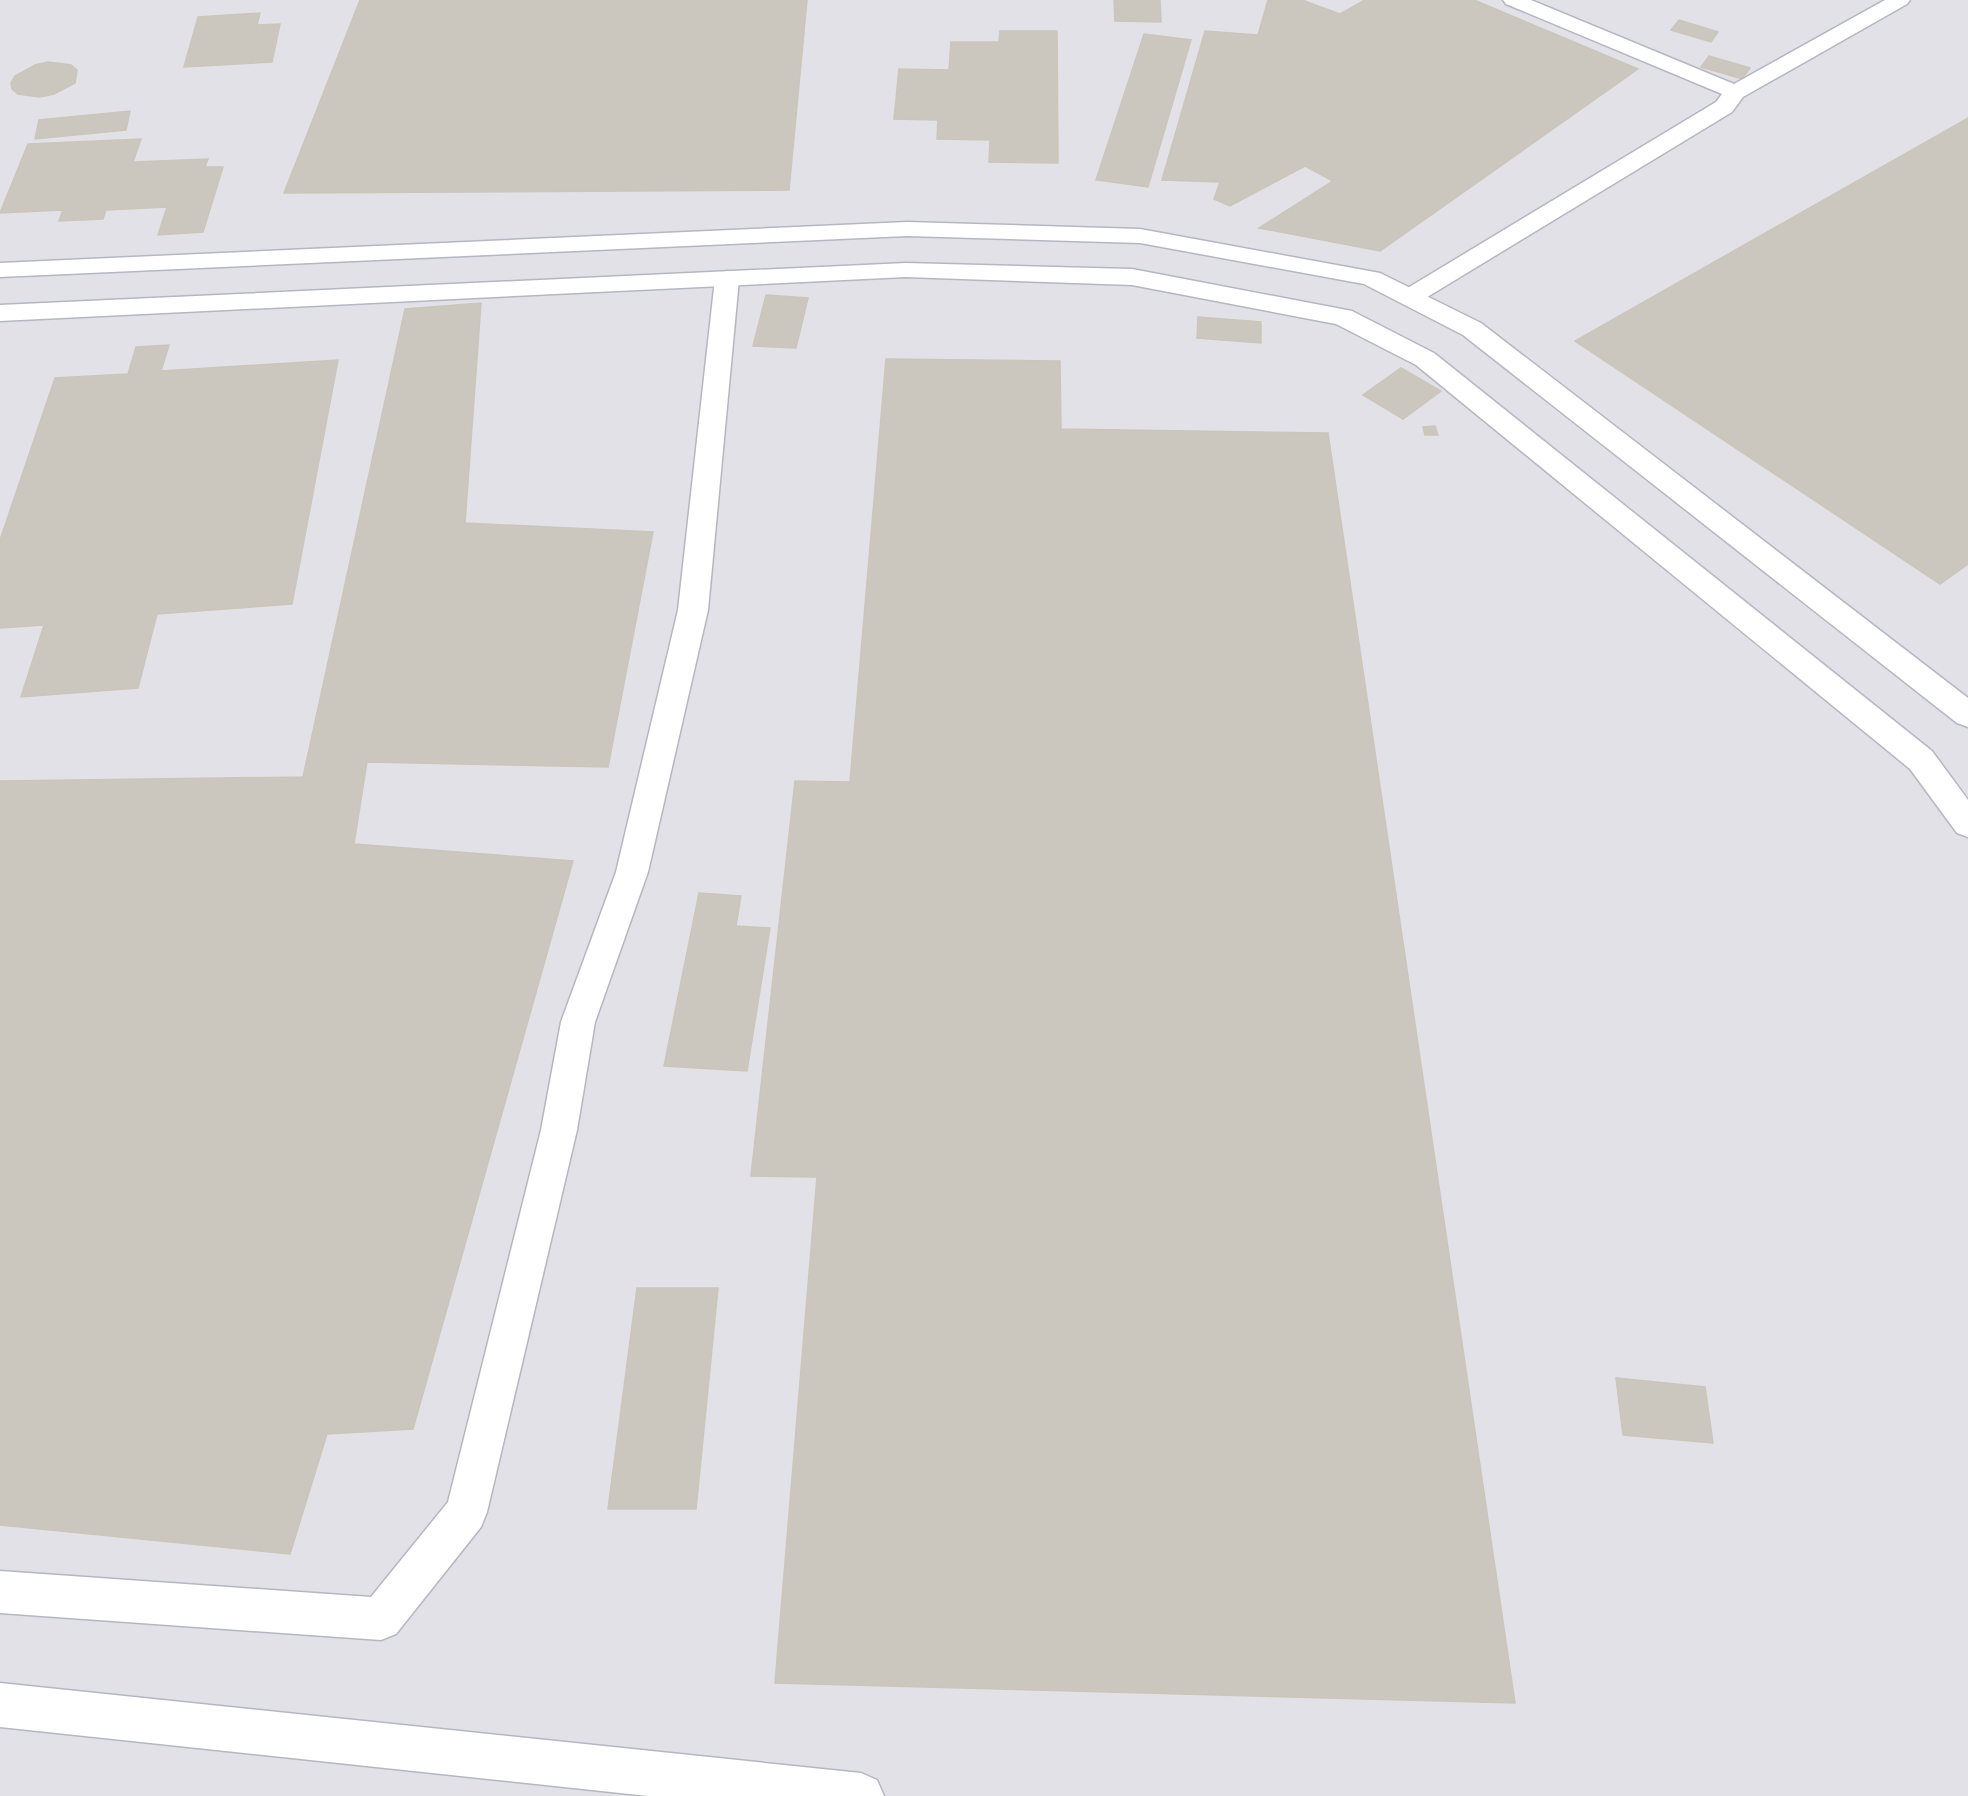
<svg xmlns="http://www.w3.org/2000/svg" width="1968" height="1796" viewBox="0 0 1968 1796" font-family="Poppins,sans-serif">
<rect width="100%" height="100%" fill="#efe9e1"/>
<rect fill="#e3e1e8" x="0" y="0" width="1968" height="1796"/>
<g fill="#cbc7bf" stroke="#cbc5ba" stroke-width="1.5">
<path d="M 360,0 L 807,0 L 789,190 L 284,193 Z"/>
<path d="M 1114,0 L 1160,0 L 1161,22 L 1115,21 Z"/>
<path d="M 1268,0 L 1302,0 L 1340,14 L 1365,0 L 1474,0 L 1638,69 L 1380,251 L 1259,228 L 1333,181 L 1305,166 L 1230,206 L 1214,199 L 1220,182 L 1162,180 L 1205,31 L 1258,35 Z"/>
<path d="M 260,13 L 257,25 L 280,24 L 272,62 L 184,67 L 198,17 Z"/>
<path d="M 1679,20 L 1718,32 L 1711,42 L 1671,30 Z"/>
<path d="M 1000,31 L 1057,31 L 1058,163 L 989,162 L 990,140 L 937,139 L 938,120 L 894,119 L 899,69 L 949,70 L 951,42 L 999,42 Z"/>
<path d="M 1144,34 L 1191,40 L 1148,187 L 1096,180 Z"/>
<path d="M 1709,56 L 1750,68 L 1742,79 L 1701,67 Z"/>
<path d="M 48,62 L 71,65 L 77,70 L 75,83 L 54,94 L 40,97 L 18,94 L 12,89 L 11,83 L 15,76 L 35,65 Z"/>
<path d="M 130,111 L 126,130 L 35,139 L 39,120 Z"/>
<path d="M 1968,118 L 1968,564 L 1940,584 L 1575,341 Z"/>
<path d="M 141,139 L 133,162 L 208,159 L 205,167 L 223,167 L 203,232 L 158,235 L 167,207 L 106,210 L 103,219 L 59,221 L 63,210 L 0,213 L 28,144 Z"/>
<path d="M 766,295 L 808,298 L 796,348 L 753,346 Z"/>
<path d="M 481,303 L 465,523 L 653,532 L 608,767 L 367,762 L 354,844 L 573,861 L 413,1429 L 327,1434 L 290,1554 L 0,1525 L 0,781 L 303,777 L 405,309 Z"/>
<path d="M 1198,317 L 1261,322 L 1261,343 L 1197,338 Z"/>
<path d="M 169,345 L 161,371 L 338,360 L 292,604 L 157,614 L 138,688 L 21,697 L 44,625 L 0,628 L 0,540 L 55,378 L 128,374 L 136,347 Z"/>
<path d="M 886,359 L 1060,361 L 1061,429 L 1328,433 L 1515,1703 L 775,1683 L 817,1177 L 751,1176 L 795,781 L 850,782 Z"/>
<path d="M 1401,368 L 1441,391 L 1403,419 L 1363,395 Z"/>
<path d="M 1435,426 L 1438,435 L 1425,435 L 1423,427 Z"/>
<path d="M 699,893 L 741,896 L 736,926 L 770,928 L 747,1071 L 664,1066 Z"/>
<path d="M 637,1288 L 718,1288 L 696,1509 L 608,1509 Z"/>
<path d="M 1616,1378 L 1705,1387 L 1713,1443 L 1623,1435 Z"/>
</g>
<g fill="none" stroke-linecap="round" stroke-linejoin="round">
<defs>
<g id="minor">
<path d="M 1503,0 L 1531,0 L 1734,84 L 1885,0 L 1910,0 L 1907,4 L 1743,97 L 1732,112 L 1419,302 L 1410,305 L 1401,302 L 1398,297 L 1401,292 L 1716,102 L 1722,94 L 1506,4 Z"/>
<path d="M 727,271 L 736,274 L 739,279 L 708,610 L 648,872 L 595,1022 L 577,1130 L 487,1512 L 481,1527 L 396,1634 L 381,1640 L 0,1613 L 0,1571 L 371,1597 L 448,1502 L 541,1130 L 561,1022 L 616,872 L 678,610 L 715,279 L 718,274 Z"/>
<path d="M 0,1683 L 861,1773 L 877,1780 L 884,1796 L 648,1796 L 0,1727 Z"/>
</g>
<g id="tertiary">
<path d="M 907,222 L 1140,229 L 1380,273 L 1481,323 L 1968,698 L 1968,727 L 1957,723 L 1463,335 L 1364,284 L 1140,243 L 907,236 L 0,277 L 0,263 Z"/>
<path d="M 906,263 L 1132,269 L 1352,311 L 1434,353 L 1932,751 L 1968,800 L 1968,837 L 1957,833 L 1910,769 L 1416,365 L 1336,324 L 1132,285 L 906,277 L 0,321 L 0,305 Z"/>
</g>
</defs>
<use href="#minor" stroke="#b4b7c1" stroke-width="3"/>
<use href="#tertiary" stroke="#b4b7c1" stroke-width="3"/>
<use href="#minor" fill="#fff" fill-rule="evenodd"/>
<use href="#tertiary" fill="#fff" fill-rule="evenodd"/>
</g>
</svg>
